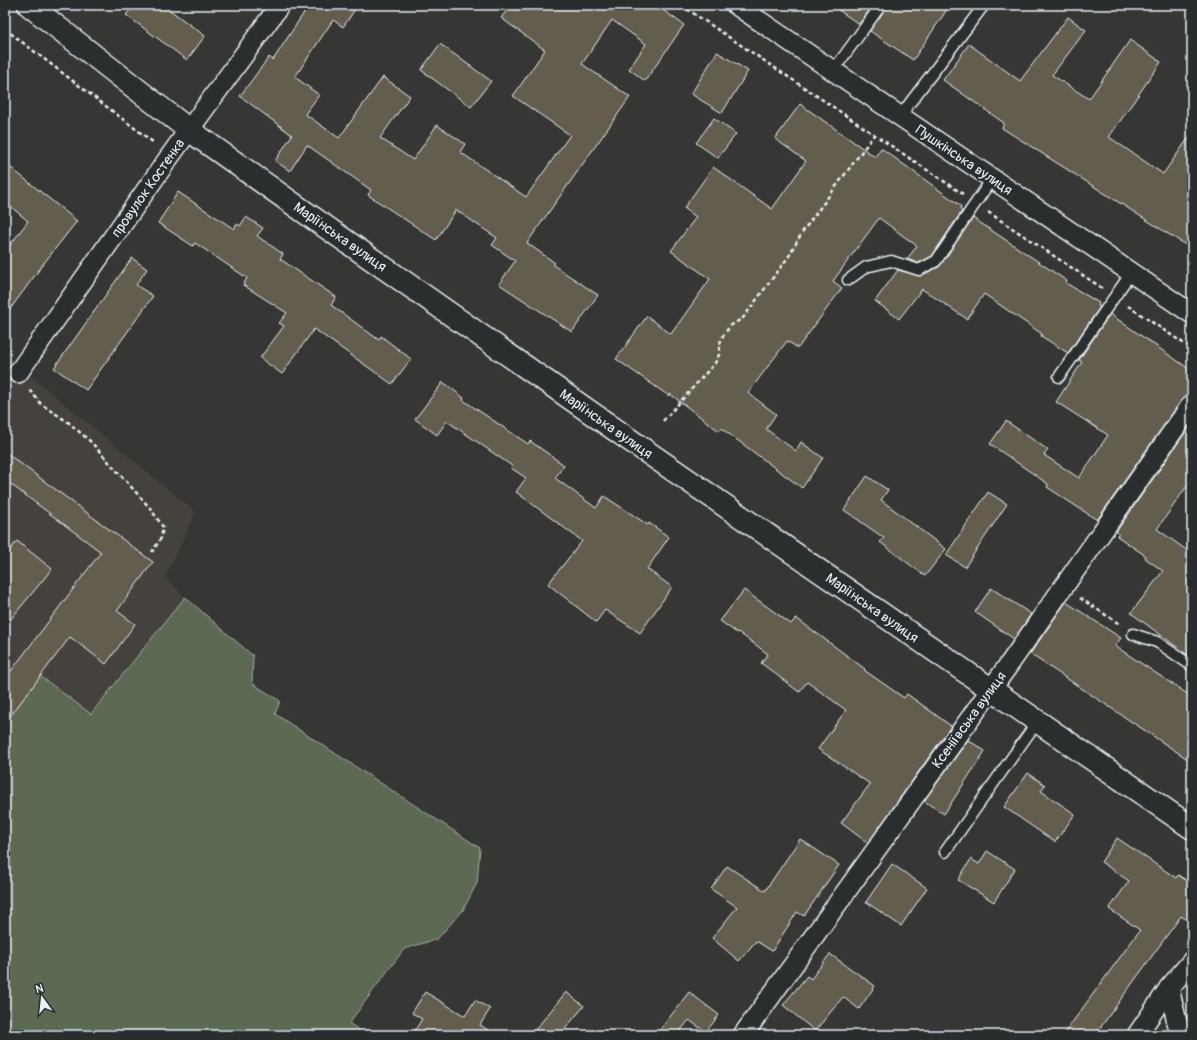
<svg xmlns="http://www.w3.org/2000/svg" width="1197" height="1040" viewBox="0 0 1197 1040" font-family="Pangolin,sans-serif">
<rect width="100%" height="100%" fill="#363734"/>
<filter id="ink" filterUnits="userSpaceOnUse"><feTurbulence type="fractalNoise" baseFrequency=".025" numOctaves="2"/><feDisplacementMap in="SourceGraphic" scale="8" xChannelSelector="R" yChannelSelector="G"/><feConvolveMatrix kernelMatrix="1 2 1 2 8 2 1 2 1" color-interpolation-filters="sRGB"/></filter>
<g filter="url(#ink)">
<path fill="#44423c" d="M 5,355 L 196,512 L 165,577 L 185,597 L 91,714 L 41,676 L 5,723 Z"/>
<path fill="#5c6a53" stroke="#a2aea6" d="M 185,597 L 253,656 L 252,683 L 280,701 L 275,714 L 480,848 L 477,883 L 463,910 L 437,939 L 404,949 L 349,1023 L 366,1035 L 5,1035 L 5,723 L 40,676 L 91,714 Z"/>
<g fill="#645d4d" stroke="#e8f1f8">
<path d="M 134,5 L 163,5 L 205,36 L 187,60 L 126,15 Z"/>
<path d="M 309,5 L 358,5 L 343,27 L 333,20 L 295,77 L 319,95 L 305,114 L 339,138 L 383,77 L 410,96 L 380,138 L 413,160 L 437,125 L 465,144 L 460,152 L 526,197 L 570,135 L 513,96 L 545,50 L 501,18 L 511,5 L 656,5 L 684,25 L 645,81 L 629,69 L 646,44 L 612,20 L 582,64 L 630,97 L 527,243 L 555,263 L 553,265 L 598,295 L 572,332 L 499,284 L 515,261 L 492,245 L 497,238 L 456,210 L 436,240 L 368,195 L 371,190 L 307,145 L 290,171 L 275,161 L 292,135 L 240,96 L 269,57 L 273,60 Z"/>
<path d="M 831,5 L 873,5 L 859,24 Z"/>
<path d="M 887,5 L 950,5 L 913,60 L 870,31 Z"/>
<path d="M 1068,17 L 1086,30 L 1052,75 L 1089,99 L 1130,40 L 1161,62 L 1109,137 L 1163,174 L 1192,133 L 1192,249 L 1002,128 L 1004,123 L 943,80 L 969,44 L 1020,81 Z"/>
<path d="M 440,44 L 491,81 L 471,107 L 421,70 Z"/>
<path d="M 717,52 L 748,71 L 722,113 L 691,94 Z"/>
<path d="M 800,104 L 875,157 L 881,148 L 961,206 L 960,209 L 962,211 L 932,256 L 918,263 L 907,259 L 917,246 L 879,218 L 833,281 L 842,288 L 798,348 L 787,341 L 748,393 L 776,414 L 766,429 L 796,451 L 801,442 L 823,458 L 802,488 L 721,428 L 719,431 L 670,394 L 669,396 L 616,359 L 647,316 L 671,334 L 710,279 L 671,251 L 696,217 L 684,208 L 713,167 L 772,209 L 806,161 L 775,139 Z"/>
<path d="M 714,118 L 736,134 L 718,158 L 696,143 Z"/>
<path d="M 5,163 L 77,221 L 44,263 L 5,316 L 5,252 L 28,221 L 5,202 Z"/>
<path d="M 178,192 L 234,229 L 237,224 L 240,226 L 246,217 L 263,228 L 257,236 L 283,254 L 280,259 L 336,297 L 331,305 L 379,340 L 381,336 L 411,359 L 392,384 L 314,329 L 282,374 L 260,358 L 284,326 L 279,323 L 287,313 L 243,285 L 247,278 L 195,243 L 193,246 L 158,223 Z"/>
<path d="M 973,218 L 1067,281 L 1066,283 L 1099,303 L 1098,306 L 1100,307 L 1068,353 L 1041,336 L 1042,334 L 984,294 L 967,319 L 922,289 L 899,319 L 875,301 L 898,270 L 920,276 L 939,267 Z"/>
<path d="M 132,258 L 147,269 L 136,285 L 153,296 L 86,390 L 54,368 Z"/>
<path d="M 1110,314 L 1192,371 L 1192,393 L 1183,398 L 1097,520 L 1047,487 L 1048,484 L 990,444 L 1006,421 L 1048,450 L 1044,455 L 1079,478 L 1108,435 L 1056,402 L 1082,362 L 1079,360 Z"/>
<path d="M 443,382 L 464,398 L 463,400 L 528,444 L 530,441 L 564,465 L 555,478 L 596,508 L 604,496 L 648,525 L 649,523 L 669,537 L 647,569 L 672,587 L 640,633 L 605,610 L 596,622 L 548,584 L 582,541 L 516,492 L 526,478 L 511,468 L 512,466 L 447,421 L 437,435 L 415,419 Z"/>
<path d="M 1192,423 L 1192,479 L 1157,529 L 1192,554 L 1192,658 L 1131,613 L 1163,571 L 1145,558 L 1146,556 L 1117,536 L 1119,534 L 1116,532 Z"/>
<path d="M 5,452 L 153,562 L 117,611 L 135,624 L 106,664 L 70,637 L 5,723 L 5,679 L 101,552 L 5,480 Z"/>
<path d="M 867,476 L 888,490 L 881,500 L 946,549 L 925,576 L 880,542 L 884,538 L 844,510 Z"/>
<path d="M 988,492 L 1007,504 L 965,567 L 946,555 Z"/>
<path d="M 17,541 L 52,569 L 5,626 L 5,556 Z"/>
<path d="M 991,588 L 1031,614 L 1014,639 L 975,612 Z"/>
<path d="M 744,590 L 791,624 L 796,618 L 865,669 L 864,670 L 904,698 L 907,694 L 951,726 L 868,843 L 841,823 L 870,784 L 818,749 L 846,710 L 807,682 L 799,692 L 761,663 L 768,654 L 738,632 L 737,633 L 720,621 Z"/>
<path d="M 1066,602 L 1121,638 L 1115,646 L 1192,697 L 1192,762 L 1030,654 Z"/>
<path d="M 968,740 L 985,751 L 944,814 L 924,801 Z"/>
<path d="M 1028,773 L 1045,785 L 1041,791 L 1075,814 L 1055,842 L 1004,807 Z"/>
<path d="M 1117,838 L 1176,878 L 1178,875 L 1192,884 L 1192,924 L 1181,916 L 1095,1035 L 1063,1035 L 1140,930 L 1109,909 L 1129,881 L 1101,862 Z"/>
<path d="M 800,839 L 839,865 L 804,916 L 797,912 L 772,951 L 756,941 L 739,961 L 712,938 L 737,907 L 711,889 L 727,866 L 765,891 Z"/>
<path d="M 987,851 L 1015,869 L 994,902 L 958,880 L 971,859 L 979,864 Z"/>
<path d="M 892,864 L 927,888 L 901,926 L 866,902 Z"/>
<path d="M 830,954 L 875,986 L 859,1009 L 843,997 L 815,1031 L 783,1005 L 807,976 L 811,979 Z"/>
<path d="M 425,992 L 465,1016 L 475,1000 L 490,1009 L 480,1025 L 496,1035 L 412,1035 L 422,1019 L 412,1013 Z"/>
<path d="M 566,992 L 584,1006 L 560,1035 L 531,1035 Z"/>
<path d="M 689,992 L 719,1015 L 706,1032 L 689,1020 L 677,1035 L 656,1035 Z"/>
</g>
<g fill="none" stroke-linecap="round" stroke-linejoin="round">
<defs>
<g id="lane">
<path d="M 833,71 L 881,5"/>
<path d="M 900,116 L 984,5"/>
<path d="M 848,280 L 866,267 L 891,261 L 919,270 L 936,261 L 992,179"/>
<path d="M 1059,377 L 1131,273"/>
<path d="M 1133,634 L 1157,642 L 1192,666"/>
<path d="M 945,852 L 1037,722"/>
</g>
<g id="street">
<path d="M 736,5 L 1192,314"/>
<path d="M 18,373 L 170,156 L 280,5"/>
<path d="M 1169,988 L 1180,1035"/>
<path d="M 743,1035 L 1010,663 L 1192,404"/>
<path d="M 1137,1035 L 1169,988 L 1192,961"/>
</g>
<path id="secondary" d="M 29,5 L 189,130 L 313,218 L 637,445 L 1192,828"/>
</defs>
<use href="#lane" stroke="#e8f1f8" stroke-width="13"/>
<use href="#street" stroke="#e8f1f8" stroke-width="22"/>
<use href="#secondary" stroke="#e8f1f8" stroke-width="25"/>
<g stroke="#e8f1f8" stroke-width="2.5" stroke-dasharray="4 3" stroke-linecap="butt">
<path d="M 681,5 L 963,194"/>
<path d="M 5,29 L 154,143"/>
<path d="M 988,212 L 1102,288"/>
<path d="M 1128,306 L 1192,349"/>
<path d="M 30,390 L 41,404 L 68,422 L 91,442 L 150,508 L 163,527 L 161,538 L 152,552"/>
<path d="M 663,421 L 715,363 L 719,355 L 721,339 L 730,326 L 743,318 L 789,256 L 803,231 L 874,135"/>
<path d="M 1080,598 L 1121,625"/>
</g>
<use href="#lane" stroke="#2a2d2e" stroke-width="10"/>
<use href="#street" stroke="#2a2d2e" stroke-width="19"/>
<use href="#secondary" stroke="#2a2d2e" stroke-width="22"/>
</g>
</g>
<g text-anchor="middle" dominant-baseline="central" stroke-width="4" stroke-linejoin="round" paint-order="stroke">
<g font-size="14" fill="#e8f1f8" stroke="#2a2d2e">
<text transform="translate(964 160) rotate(34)">Пушкінська вулиця</text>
<text transform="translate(148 188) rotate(-55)">провулок Костенка</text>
<text transform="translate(340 237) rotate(35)">Маріїнська вулиця</text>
<text transform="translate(606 424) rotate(35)">Маріїнська вулиця</text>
<text transform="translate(872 608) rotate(35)">Маріїнська вулиця</text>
<text transform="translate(969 720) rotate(-54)">Ксеніївська вулиця</text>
</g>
</g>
<rect width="1197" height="1040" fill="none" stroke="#2a2d2e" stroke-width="20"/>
<rect x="10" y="10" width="1177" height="1020" fill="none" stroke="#e8f1f8" stroke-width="1.5" filter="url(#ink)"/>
<g transform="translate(42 998) rotate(345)" stroke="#2a2d2e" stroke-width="3" paint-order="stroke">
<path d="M0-3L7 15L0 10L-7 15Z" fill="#e8f1f8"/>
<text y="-6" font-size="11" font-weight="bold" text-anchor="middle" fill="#e8f1f8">N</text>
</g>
</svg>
